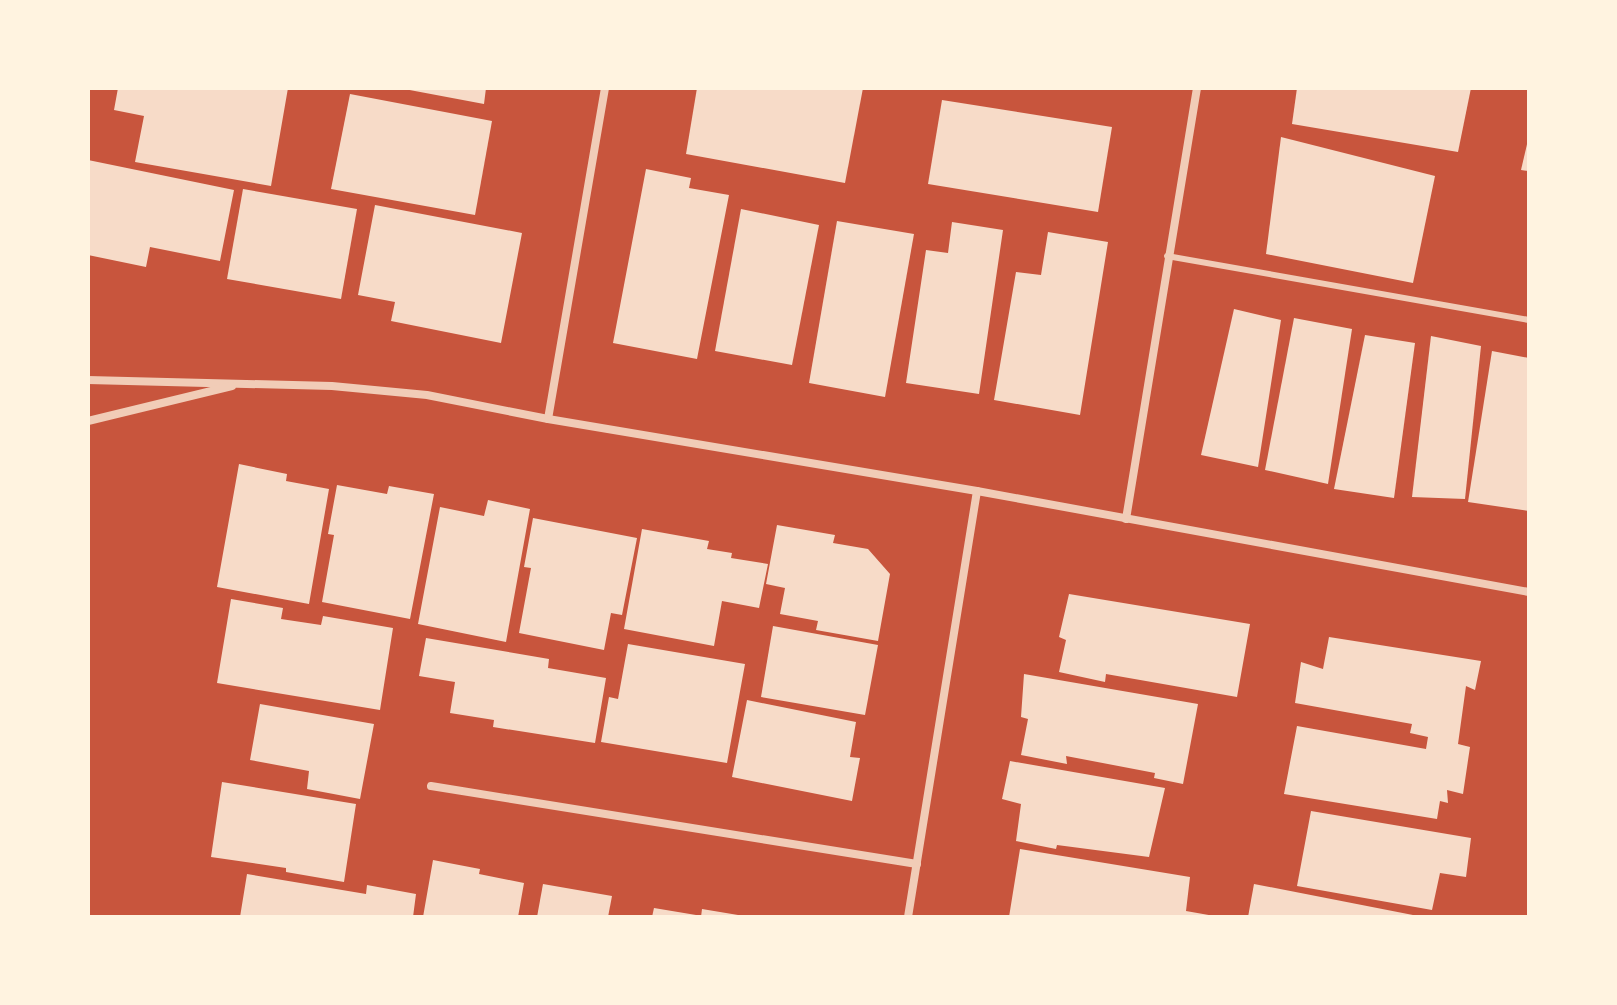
<svg xmlns="http://www.w3.org/2000/svg" width="1617" height="1005" viewBox="0 0 1617 1005" font-family="'Zilla Slab',serif">
<rect width="100%" height="100%" fill="#c8553d"/>
<g fill="#f7dbc8">
<path d="M 118,88 L 288,88 L 271,186 L 135,162 L 144,116 L 114,110 Z"/>
<path d="M 399,88 L 486,88 L 484,104 Z"/>
<path d="M 697,88 L 863,88 L 845,183 L 686,154 Z"/>
<path d="M 1297,88 L 1471,88 L 1458,152 L 1292,124 Z"/>
<path d="M 350,94 L 492,121 L 475,215 L 331,189 Z"/>
<path d="M 942,100 L 1112,127 L 1098,212 L 928,184 Z"/>
<path d="M 1281,137 L 1435,176 L 1413,283 L 1266,254 Z"/>
<path d="M 1528,140 L 1529,140 L 1529,171 L 1521,170 Z"/>
<path d="M 88,160 L 234,190 L 220,261 L 150,247 L 146,267 L 88,255 Z"/>
<path d="M 646,169 L 691,178 L 689,188 L 729,195 L 697,359 L 613,343 Z"/>
<path d="M 243,189 L 357,209 L 341,299 L 227,279 Z"/>
<path d="M 375,205 L 522,233 L 501,343 L 391,321 L 395,302 L 358,295 Z"/>
<path d="M 741,209 L 819,225 L 792,365 L 715,351 Z"/>
<path d="M 837,221 L 914,234 L 885,397 L 809,383 Z"/>
<path d="M 952,222 L 1003,230 L 979,394 L 906,383 L 926,250 L 948,253 Z"/>
<path d="M 1048,232 L 1108,242 L 1080,415 L 994,400 L 1016,272 L 1041,275 Z"/>
<path d="M 1234,309 L 1281,320 L 1258,467 L 1201,455 Z"/>
<path d="M 1294,318 L 1352,329 L 1328,484 L 1265,470 Z"/>
<path d="M 1365,335 L 1415,343 L 1394,498 L 1334,489 Z"/>
<path d="M 1431,336 L 1481,346 L 1465,499 L 1412,497 Z"/>
<path d="M 1492,351 L 1529,358 L 1529,511 L 1468,502 Z"/>
<path d="M 239,464 L 287,474 L 286,481 L 329,489 L 309,604 L 217,587 Z"/>
<path d="M 337,485 L 387,494 L 389,486 L 434,494 L 410,619 L 322,602 L 334,535 L 328,534 Z"/>
<path d="M 488,500 L 530,509 L 506,642 L 418,624 L 440,507 L 484,516 Z"/>
<path d="M 533,518 L 637,538 L 622,615 L 611,613 L 604,650 L 519,633 L 531,568 L 524,567 Z"/>
<path d="M 777,525 L 835,535 L 833,543 L 868,549 L 890,574 L 878,641 L 816,630 L 818,621 L 780,614 L 785,588 L 766,584 Z"/>
<path d="M 642,529 L 709,541 L 707,549 L 732,553 L 731,558 L 768,564 L 759,608 L 722,601 L 714,646 L 624,629 Z"/>
<path d="M 1069,594 L 1250,624 L 1237,697 L 1106,674 L 1105,682 L 1059,672 L 1066,640 L 1059,637 Z"/>
<path d="M 231,599 L 283,608 L 281,619 L 321,625 L 323,616 L 393,628 L 380,710 L 217,683 Z"/>
<path d="M 773,626 L 878,645 L 865,715 L 761,697 Z"/>
<path d="M 1329,637 L 1481,661 L 1475,690 L 1466,686 L 1458,744 L 1470,747 L 1463,794 L 1447,790 L 1448,803 L 1440,801 L 1437,819 L 1284,794 L 1297,726 L 1426,749 L 1428,737 L 1410,733 L 1412,724 L 1295,703 L 1301,662 L 1323,669 Z"/>
<path d="M 426,638 L 549,659 L 548,668 L 606,678 L 595,743 L 493,727 L 494,720 L 450,713 L 455,682 L 419,676 Z"/>
<path d="M 628,644 L 745,664 L 727,763 L 601,742 L 609,697 L 618,699 Z"/>
<path d="M 1024,674 L 1198,704 L 1183,784 L 1154,778 L 1155,773 L 1066,756 L 1067,764 L 1021,755 L 1028,719 L 1021,717 Z"/>
<path d="M 747,700 L 856,722 L 850,757 L 860,758 L 852,801 L 732,777 Z"/>
<path d="M 260,704 L 374,724 L 360,799 L 307,789 L 309,771 L 250,760 Z"/>
<path d="M 1010,761 L 1165,788 L 1149,857 L 1057,845 L 1056,849 L 1016,841 L 1021,804 L 1002,799 Z"/>
<path d="M 222,782 L 356,804 L 344,882 L 286,872 L 286,868 L 211,857 Z"/>
<path d="M 1311,811 L 1471,838 L 1466,877 L 1440,873 L 1432,910 L 1297,886 Z"/>
<path d="M 1020,849 L 1190,877 L 1186,911 L 1220,917 L 1009,917 Z"/>
<path d="M 433,860 L 480,869 L 479,874 L 524,883 L 518,917 L 423,917 Z"/>
<path d="M 247,874 L 366,894 L 367,885 L 416,894 L 413,917 L 240,917 Z"/>
<path d="M 543,884 L 612,896 L 608,917 L 537,917 Z"/>
<path d="M 1254,884 L 1418,916 L 1418,917 L 1248,917 Z"/>
<path d="M 654,908 L 696,915 L 696,917 L 652,917 Z"/>
<path d="M 702,909 L 738,915 L 737,917 L 701,917 Z"/>
</g>
<g fill="none" stroke-linecap="round" stroke-linejoin="round">
<path stroke="#f1ccb7" stroke-width="6" d="M 1167,256 L 1529,320"/>
<g stroke="#f1ccb7" stroke-width="8">
<path d="M 88,380 L 332,386 L 427,395 L 548,419 L 977,491 L 1529,592"/>
<path d="M 548,419 L 605,88"/>
<path d="M 88,421 L 232,386"/>
<path d="M 1126,519 L 1197,88"/>
<path d="M 431,786 L 917,864"/>
<path d="M 908,917 L 977,491"/>
</g>
</g>
<rect width="1617" height="1005" fill="none" stroke="#fff3e0" stroke-width="180"/>
</svg>
